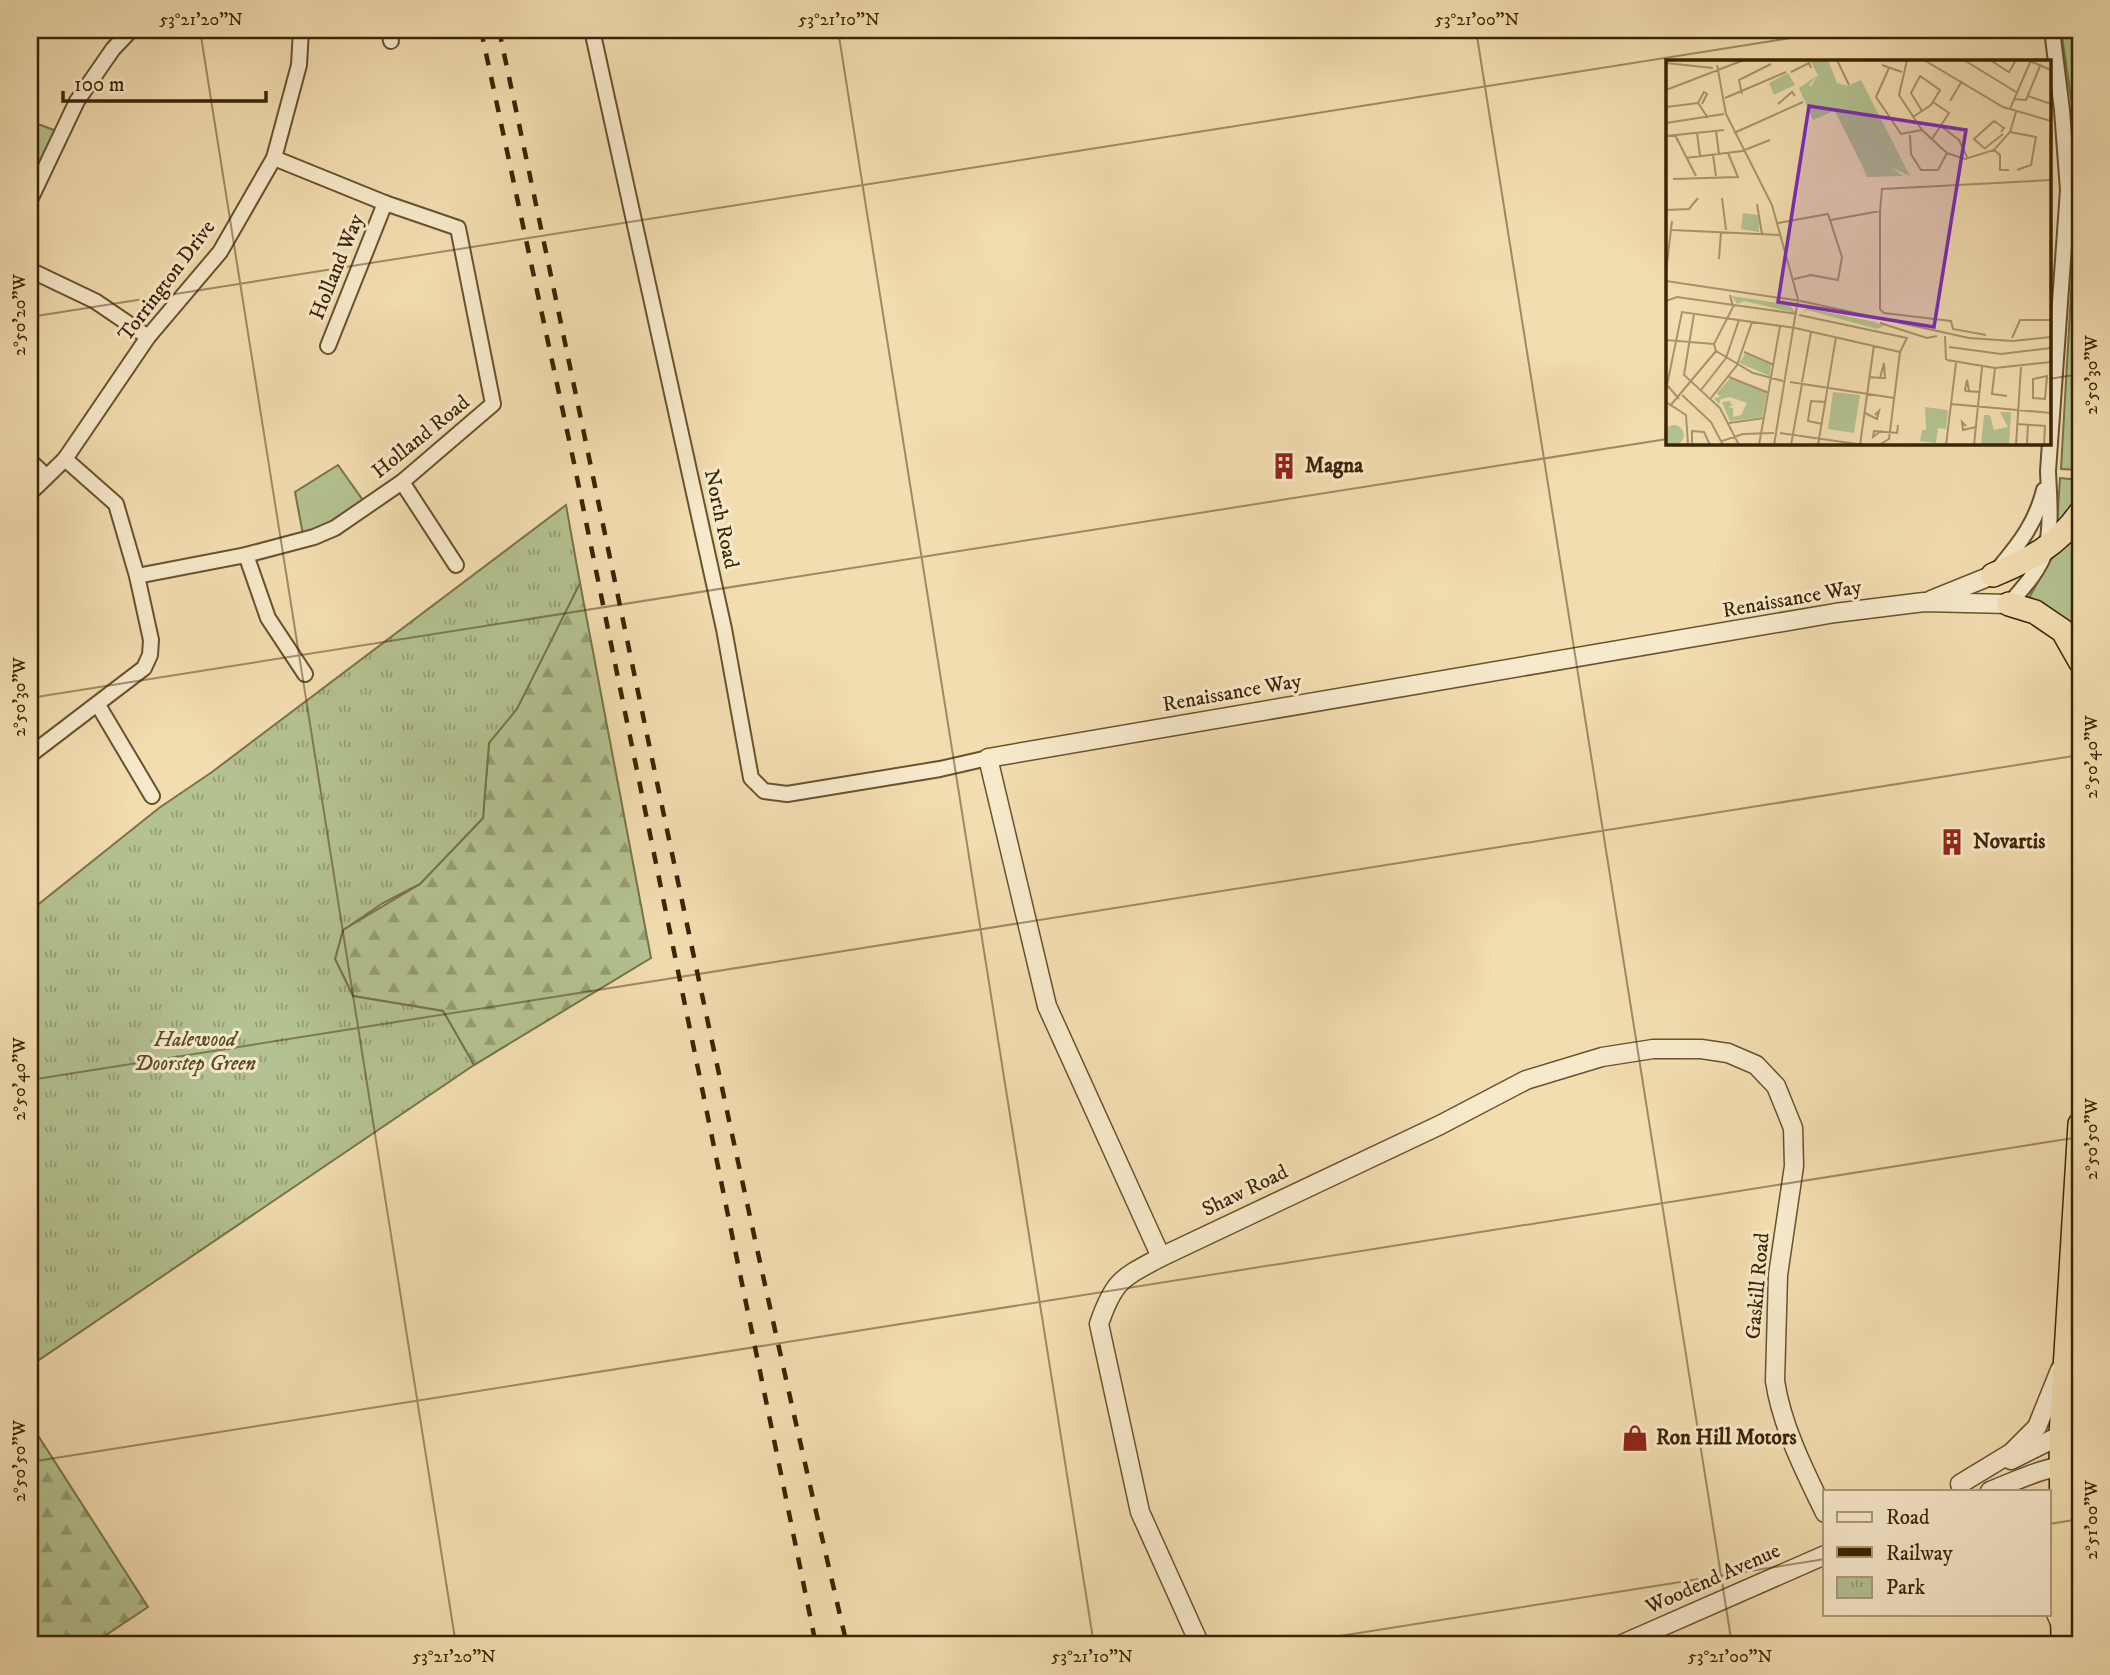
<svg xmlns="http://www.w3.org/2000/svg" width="2110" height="1675" viewBox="0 0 2110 1675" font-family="'IM FELL DW Pica',serif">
<defs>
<pattern id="forest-firs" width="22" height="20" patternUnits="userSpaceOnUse" patternTransform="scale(1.75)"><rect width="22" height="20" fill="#b4c291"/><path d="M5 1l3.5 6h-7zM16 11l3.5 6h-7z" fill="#949d74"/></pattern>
<pattern id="park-tufts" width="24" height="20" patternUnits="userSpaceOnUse" patternTransform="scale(1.75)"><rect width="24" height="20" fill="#b4c291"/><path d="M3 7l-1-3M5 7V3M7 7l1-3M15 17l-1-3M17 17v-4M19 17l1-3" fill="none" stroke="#949d74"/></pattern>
</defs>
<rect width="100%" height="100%" fill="#f2ddb0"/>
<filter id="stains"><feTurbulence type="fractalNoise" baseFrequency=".00286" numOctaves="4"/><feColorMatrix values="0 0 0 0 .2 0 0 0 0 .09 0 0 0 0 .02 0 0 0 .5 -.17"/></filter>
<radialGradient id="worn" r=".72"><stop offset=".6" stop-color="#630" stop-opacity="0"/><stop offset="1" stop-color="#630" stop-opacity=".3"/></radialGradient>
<g fill="#b4c291" stroke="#787348" stroke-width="2">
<path d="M 2061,30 L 2080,30 L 2080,470 L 2061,469 L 2077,188 L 2074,118 Z"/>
<path d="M 30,121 L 62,133 L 47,164 L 30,157 Z"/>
<path d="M 338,465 L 367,506 L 304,540 L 295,492 Z"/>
<path d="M 2060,478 L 2080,480 L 2080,515 L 2056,540 Z"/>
<path d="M 2080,533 L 2080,643 L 2026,603 L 2051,559 Z"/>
</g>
<g fill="url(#forest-firs)" stroke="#787348" stroke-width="2">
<path d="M 580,583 L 651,958 L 474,1065 L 443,1011 L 353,996 L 335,959 L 343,930 L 420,884 L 483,818 L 489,743 Z"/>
<path d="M 30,1423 L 148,1607 L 91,1645 L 30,1645 Z"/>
</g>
<path fill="url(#park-tufts)" stroke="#787348" stroke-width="2" d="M 566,505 L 580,583 L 517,709 L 489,743 L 483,818 L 420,884 L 383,903 L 343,930 L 335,959 L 353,996 L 443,1011 L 474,1065 L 30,1366 L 30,911 L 159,808 L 212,772 Z"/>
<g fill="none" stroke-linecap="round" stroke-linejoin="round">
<defs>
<g id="minor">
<path d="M 389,30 L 391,41"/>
<path d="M 592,30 L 724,629 L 751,778 L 764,791 L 787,794 L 940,769 L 988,758"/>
<path d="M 30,200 L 77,101 L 113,49 L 131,30"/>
<path d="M 30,270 L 95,301 L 148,337"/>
<path d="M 328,346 L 385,203"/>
<path d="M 30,461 L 46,476"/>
<path d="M 402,482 L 456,565"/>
<path d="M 30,493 L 65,459 L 148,337 L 220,252 L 274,158 L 299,65 L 301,30"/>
<path d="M 246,555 L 268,618 L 305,674"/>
<path d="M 1999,568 C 2021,542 2036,522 2044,490"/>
<path d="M 137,576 L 246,555 L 314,537 L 335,528 L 402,482 L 493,404 L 458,228 L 385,203 L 274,158"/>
<path d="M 2009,604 C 2023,588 2040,570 2046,549 C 2052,524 2049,496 2048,471 L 2068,190 L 2062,110 L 2052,30"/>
<path d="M 98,705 L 152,796"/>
<path d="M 30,755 L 144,668 L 150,655 L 151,640 L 137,576 L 116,504 L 65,459"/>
</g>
<g id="tertiary">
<path d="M 1931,600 L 1993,575"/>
<path d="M 1161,1257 L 1047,1006 L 988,758 L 1835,613 L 1924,602 L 2009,604"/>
<path d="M 2011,1460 L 2061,1435 L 2080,1434"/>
<path d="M 2080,1475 L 2078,1480 L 2080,1548"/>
<path d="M 1960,1484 L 2011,1453 L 2037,1427 L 2060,1370"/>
<path d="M 1990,1491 C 2020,1479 2048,1465 2080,1464"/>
<path d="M 2049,1597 L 2063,1630 L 2080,1606"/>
<path d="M 1200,1645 L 1140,1512 L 1099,1324 C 1114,1280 1122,1278 1161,1257 L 1440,1125 L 1526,1080 L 1602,1057 L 1653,1049 L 1701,1049 L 1728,1053 L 1756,1065 L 1776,1086 L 1793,1128 L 1794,1166 L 1778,1275 L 1775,1381 C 1782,1427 1805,1472 1825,1513"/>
<path d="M 1620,1645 L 1825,1555"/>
</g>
<g id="trunk">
<path d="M 1993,575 C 2028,561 2058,545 2080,513"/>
<path d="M 2009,604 L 2035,612 L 2063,631 L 2080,661"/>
<path d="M 2063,1645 L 2061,1435 L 2080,1124"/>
</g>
</defs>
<use href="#minor" stroke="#69522c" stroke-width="18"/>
<use href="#tertiary" stroke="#69522c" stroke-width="21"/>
<use href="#trunk" stroke="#3b2400" stroke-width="26"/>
<use href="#minor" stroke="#f7e9cc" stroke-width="14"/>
<use href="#tertiary" stroke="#f7e9cc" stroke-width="18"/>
<use href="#trunk" stroke="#f2ddb0" stroke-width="23"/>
<g stroke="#3b2400" stroke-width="4.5" stroke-dasharray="12 12" stroke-linecap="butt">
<path d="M 481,30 L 574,463 L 816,1645"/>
<path d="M 499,30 C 614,569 721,1109 847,1645"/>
</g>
</g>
<path fill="none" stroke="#3b2400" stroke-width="2" stroke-opacity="0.45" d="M 200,30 L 456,1645M 838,30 L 1094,1645M 1476,30 L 1732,1645M 30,317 L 1841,30M 2049,379 L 2080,374M 30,698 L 1667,439M 30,1080 L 2080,755M 30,1462 L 2080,1137M 2049,1524 L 2080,1519M 1283,1645 L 1825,1559"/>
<defs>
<symbol id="building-bare" viewBox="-9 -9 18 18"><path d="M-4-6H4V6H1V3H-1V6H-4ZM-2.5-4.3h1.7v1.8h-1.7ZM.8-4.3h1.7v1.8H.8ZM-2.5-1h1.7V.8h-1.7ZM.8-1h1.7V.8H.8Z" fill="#8f2418" stroke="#f7e9cc" stroke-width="2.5" paint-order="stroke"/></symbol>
<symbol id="shop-bare" viewBox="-9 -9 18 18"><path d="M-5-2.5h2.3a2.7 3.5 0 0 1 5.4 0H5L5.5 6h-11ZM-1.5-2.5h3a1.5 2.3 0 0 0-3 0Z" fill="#8f2418" stroke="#f7e9cc" stroke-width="2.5" paint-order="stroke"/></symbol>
</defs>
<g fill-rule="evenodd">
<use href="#building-bare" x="1265" y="447" width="38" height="38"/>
<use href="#building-bare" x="1933" y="823" width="38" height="38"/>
<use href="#shop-bare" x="1616" y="1419" width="38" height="38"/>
</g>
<g text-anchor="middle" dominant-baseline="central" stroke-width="6" stroke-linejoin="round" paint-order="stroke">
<g font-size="21" fill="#3b2400" stroke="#f7e9cc">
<text transform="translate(337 267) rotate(-68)">Holland Way</text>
<text transform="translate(167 281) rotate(-53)">Torrington Drive</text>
<text transform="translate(421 437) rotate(-39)">Holland Road</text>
<text transform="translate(721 519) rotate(78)">North Road</text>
<text transform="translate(1792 599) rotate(-10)">Renaissance Way</text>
<text transform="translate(1232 693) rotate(-10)">Renaissance Way</text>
<text transform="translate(1245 1191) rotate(-26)">Shaw Road</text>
<text transform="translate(1758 1286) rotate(-85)">Gaskill Road</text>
<text transform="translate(1713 1579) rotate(-24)">Woodend Avenue</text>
</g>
<g font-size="21" font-weight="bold" fill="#3b2400" stroke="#f7e9cc" text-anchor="start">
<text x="1305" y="466">Magna</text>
<text x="1973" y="842">Novartis</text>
<text x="1656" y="1438">Ron Hill Motors</text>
</g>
<g font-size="21" font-style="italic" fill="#594c24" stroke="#f7e9cc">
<text x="195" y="1040">Halewood<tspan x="195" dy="24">Doorstep Green</tspan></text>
</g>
</g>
<g transform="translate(1666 60)">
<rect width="385" height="385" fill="#f2ddb0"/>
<path d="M 122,13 L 129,25 L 108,35 L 103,23 ZM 77,153 L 93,155 L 93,172 L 75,169 ZM 64,318 L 101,333 L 96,357 L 64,361 L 56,342 L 64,341 L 66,346 L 61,347 L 67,348 L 67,357 L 75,355 L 81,343 L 64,337 L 55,339 L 53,344 L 48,338 L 54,337 L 51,333 ZM 334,352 L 345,352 L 343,385 L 315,385 L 318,355 L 324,355 L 328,370 L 342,367 ZM-2 375a10 10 0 1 1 20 0a10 10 0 1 1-20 0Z" fill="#b4c291"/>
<path d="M 144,0 L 154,13 L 143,25 L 152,39 L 154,31 L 162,38 L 170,50 L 147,60 L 133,28 L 152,15 ZM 205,87 L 211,96 L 237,116 L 201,117 L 193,99 ZM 66,236 L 124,245 L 130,253 L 78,241 L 71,244 ZM 141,248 L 209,262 L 218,266 L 211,269 L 141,250 L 135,254 Z" fill="#b4c291"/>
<path d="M 144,0 L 162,0 L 171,23 L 182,26 L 195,20 L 244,116 L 216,103 L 205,87 L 193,99 L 162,38 L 154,31 L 153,40 L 148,39 L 142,31 L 152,15 ZM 79,294 L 105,305 L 104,316 L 73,303 ZM 167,332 L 194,335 L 188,373 L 162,369 ZM 259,347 L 282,350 L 280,369 L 272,368 L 270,383 L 254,381 L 256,370 L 260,370 Z" fill="#b4c291"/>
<path fill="none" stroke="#a9936a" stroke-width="2" d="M 171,0 L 183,25M 241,0 L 233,35 L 256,70 L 281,93 L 299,99 L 328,90 L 344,72 L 350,52M 258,0 L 337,47 L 385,61M 298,0 L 350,32M 324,0 L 343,12 L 350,0M 364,1 L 385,10M 0,3 L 47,8M 51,5 L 60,54 L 106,145 L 132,239 L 108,385M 216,5 L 236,12M 223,8 L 210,37 L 235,74 L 256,70M 125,12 L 143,3 L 145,8M 0,30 L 78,0M 76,34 L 73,20 L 105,4M 362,36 L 385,44M 59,38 L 120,12M 348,39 L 360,40 L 374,6M 284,41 L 296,21M 32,43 L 38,32 L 41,34 L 36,44M 112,44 L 126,32 L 129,36M 0,47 L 32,43 L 42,58M 344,49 L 365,0M 247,57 L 265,45 L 274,30 L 254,16 L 245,33 L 256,51M 0,63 L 58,54M 276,67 L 293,80 L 302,99M 50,71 L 53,94M 344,72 L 370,77 L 365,105 L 351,110M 31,73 L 34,96M 68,73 L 137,42M 9,75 L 30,116M 244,75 L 245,94 L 255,110 L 272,110 L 281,93M 0,76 L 58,70M 266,79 L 283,53 L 267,42M 318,88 L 308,79 L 328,61 L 338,68 L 335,72M 318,89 L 337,74M 328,90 L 334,95 L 334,110 L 343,110M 47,95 L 50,116M 20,98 L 76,91 L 104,80M 7,119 L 72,117 L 62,93M 56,138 L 60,170M 91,144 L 96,174M 0,150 L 23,149 L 32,138M 214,151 L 216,129 L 385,120M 165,160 L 214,151 L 214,249 L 218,253 L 285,261 L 287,269 L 320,275M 112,163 L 162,154 L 176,197 L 172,220 L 145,215 L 128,219M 6,170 L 115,175M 53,199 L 55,172M 0,212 L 6,161M 0,221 L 135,241 L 303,278 L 347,281 L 385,277M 0,241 L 11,237 L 131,254M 28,254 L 18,315 L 54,348 L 73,385M 133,255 L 241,278 L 234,292M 214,263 L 261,278 L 271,276M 279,276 L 280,300M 346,278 L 354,260 L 385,260M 0,280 L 48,284M 283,287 L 335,294 L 385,288M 50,291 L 87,313 L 117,321M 50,291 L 48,284 L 67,247 L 64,235M 78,292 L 108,305M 281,300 L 329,308 L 385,302M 329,308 L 326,334 L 341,336M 381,316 L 379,339 L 367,338 L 367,319 ZM 63,317 L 103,333M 204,317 L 214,318 L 218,303 L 219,318 L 214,318M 124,322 L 228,338M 136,322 L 145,272M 35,330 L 60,298 L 73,260M 303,331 L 301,320 L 299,330 L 300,331 L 313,332M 16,335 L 45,362 L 57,385M 45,338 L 71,305 L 86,262M 13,339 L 1,325 L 16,252 L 129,268 L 234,292M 0,342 L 20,355 L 22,385M 285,344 L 385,353M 4,346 L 50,291M 199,353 L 211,359 L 213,351 L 209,355M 63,363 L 98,358M 156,364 L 142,361 L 145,341 L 159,342M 351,364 L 379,366 L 378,385M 300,366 L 296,362 L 297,370 L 310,367M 215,371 L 207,377 L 208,371 L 231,373 L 232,365M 114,373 L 198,385M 56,381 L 77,374 L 108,373M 26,385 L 26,371 L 38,372 L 44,385M 93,385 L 114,266M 125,385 L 136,324M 152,385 L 170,277M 194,385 L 208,285M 213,385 L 223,379 L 234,292M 280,385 L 290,303M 308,385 L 316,307M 350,385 L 355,307M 361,385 L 362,364"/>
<path fill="#7b2cbf" fill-opacity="0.15" stroke="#7b2cbf" stroke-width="3.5" d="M 143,46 L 300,70 L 268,267 L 112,242 Z"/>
<rect width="385" height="385" fill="none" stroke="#3b2400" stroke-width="3.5"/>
</g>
<rect width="2110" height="1675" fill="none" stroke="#f2ddb0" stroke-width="77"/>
<rect x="1823" y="1490" width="228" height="126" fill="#f7e9cc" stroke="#ac9a7a" stroke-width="2"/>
<rect x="1837" y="1512" width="35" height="10" fill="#f7e9cc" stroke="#ac9a7a" stroke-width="2"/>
<text x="1886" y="1524" font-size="21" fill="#3b2400">Road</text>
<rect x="1837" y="1547" width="35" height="10" fill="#3b2400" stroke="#ac9a7a" stroke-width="2"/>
<text x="1886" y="1560" font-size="21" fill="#3b2400">Railway</text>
<rect x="1837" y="1577" width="35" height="21" fill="url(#park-tufts)" stroke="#ac9a7a" stroke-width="2"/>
<text x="1886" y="1594" font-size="21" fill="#3b2400">Park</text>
<path d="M63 91v10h203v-10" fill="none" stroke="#3b2400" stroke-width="3.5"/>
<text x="74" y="91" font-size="21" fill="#3b2400" stroke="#f7e9cc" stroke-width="5" paint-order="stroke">100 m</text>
<rect x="38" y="38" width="2034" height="1598" fill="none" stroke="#3b2400" stroke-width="2.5"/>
<g font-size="18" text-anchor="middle" fill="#3b2400">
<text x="201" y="25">53°21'20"N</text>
<text x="839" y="25">53°21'10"N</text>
<text x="1477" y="25">53°21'00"N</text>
<text transform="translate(19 315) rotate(-90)" y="6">2°50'20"W</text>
<text transform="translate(2091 375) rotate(-90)" y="6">2°50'30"W</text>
<text transform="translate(19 697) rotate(-90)" y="6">2°50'30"W</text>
<text transform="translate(2091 757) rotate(-90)" y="6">2°50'40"W</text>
<text transform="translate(19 1079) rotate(-90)" y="6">2°50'40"W</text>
<text transform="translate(2091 1139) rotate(-90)" y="6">2°50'50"W</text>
<text transform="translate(19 1461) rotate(-90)" y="6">2°50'50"W</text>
<text transform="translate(2091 1520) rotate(-90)" y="6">2°51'00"W</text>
<text x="454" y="1662">53°21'20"N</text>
<text x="1092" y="1662">53°21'10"N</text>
<text x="1730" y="1662">53°21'00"N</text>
</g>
<rect width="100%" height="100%" filter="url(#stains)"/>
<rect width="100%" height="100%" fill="url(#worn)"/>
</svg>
